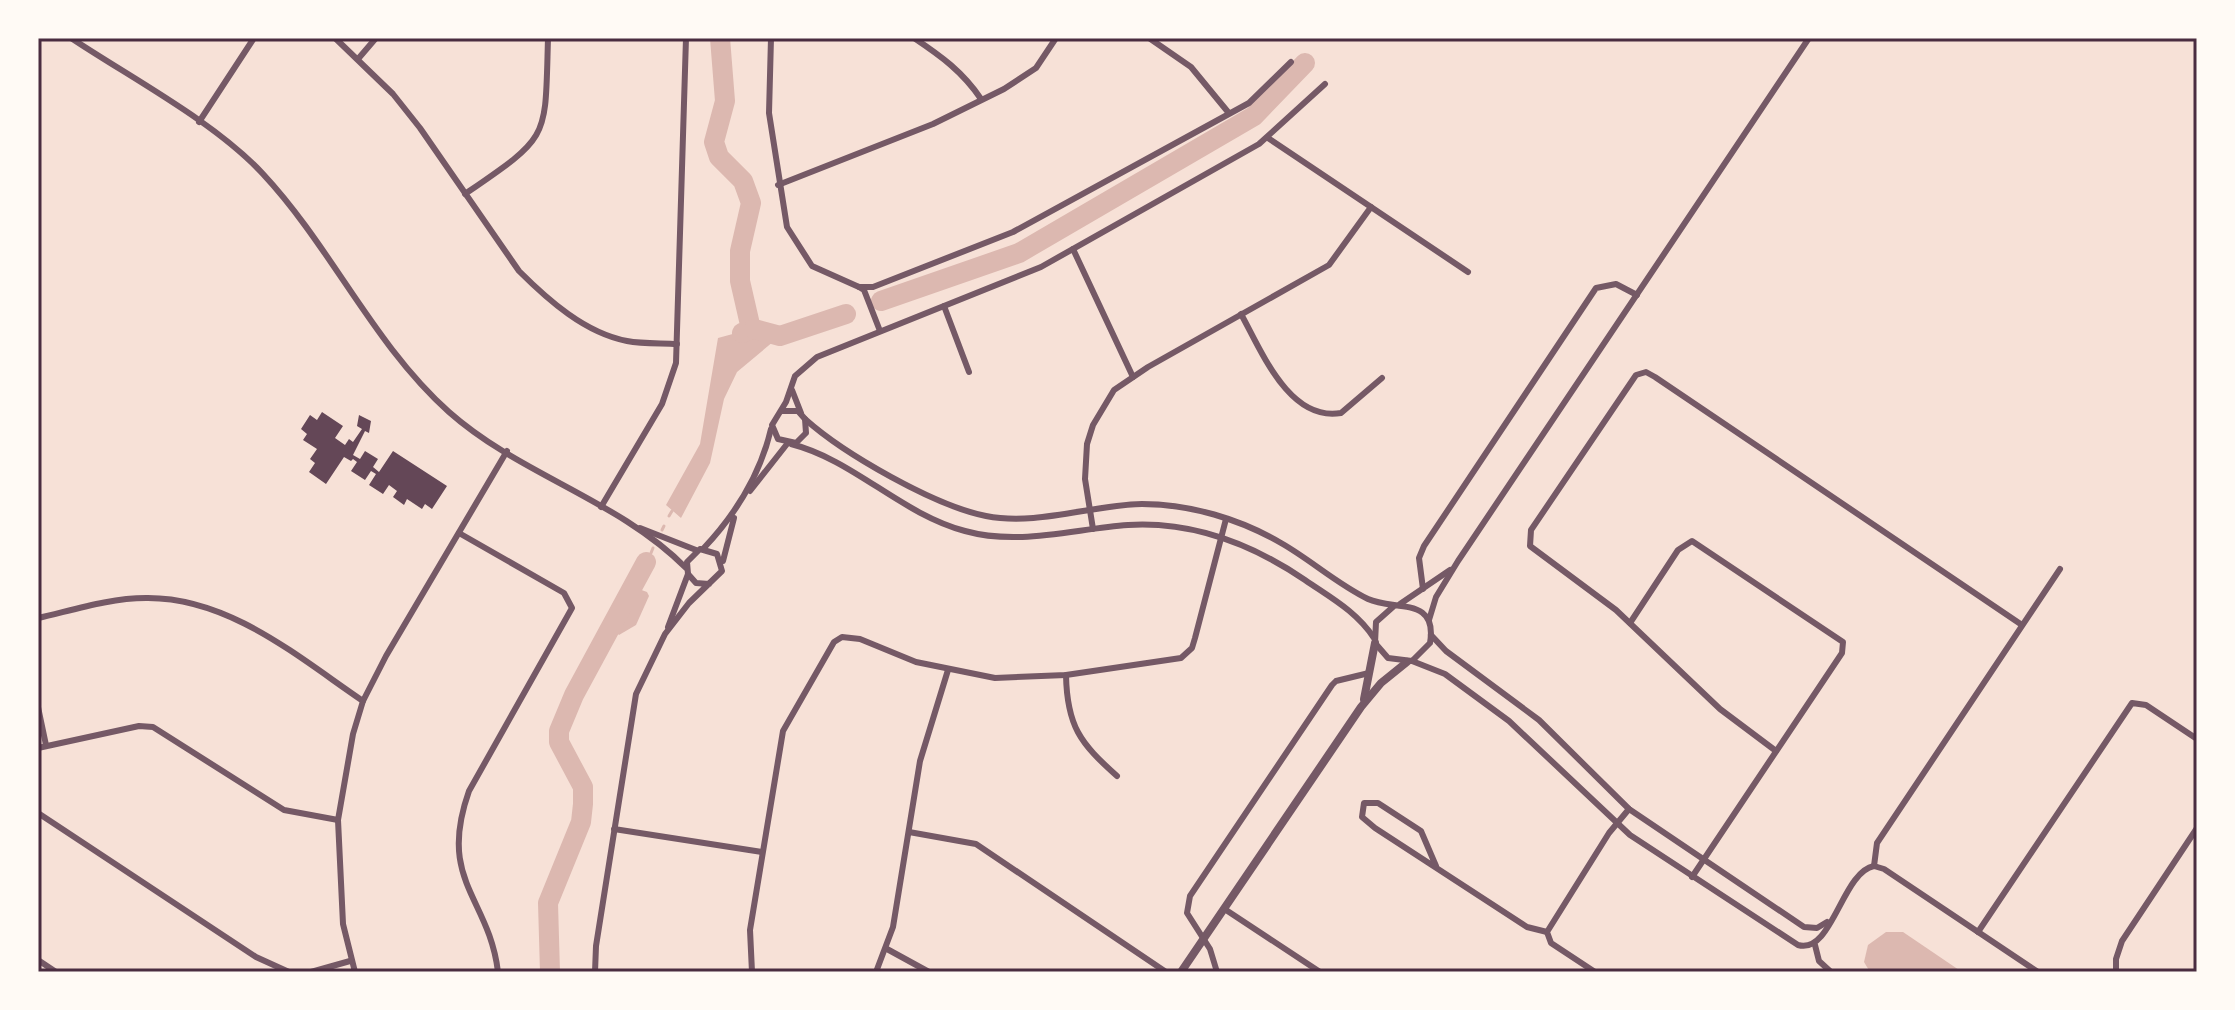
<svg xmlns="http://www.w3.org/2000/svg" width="2235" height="1010" viewBox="0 0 2235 1010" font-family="'Noto Sans',sans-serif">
<rect width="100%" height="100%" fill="#f7e1d7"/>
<g fill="#dcb8b0">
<path d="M 751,329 L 780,336 L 737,372 L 724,399 L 710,463 L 681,518 L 666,505 L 700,444 L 718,338 Z"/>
<path d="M 636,588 L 647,592 L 649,596 L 636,625 L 619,635 L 612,628 C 614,612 623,596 636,588 Z"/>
<path d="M 1886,932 L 1903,932 L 1962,972 L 1870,972 L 1864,962 L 1868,945 Z"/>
</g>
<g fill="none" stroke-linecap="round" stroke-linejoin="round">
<g stroke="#dcb8b0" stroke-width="3">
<path d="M 669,516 L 672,511"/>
<path d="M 662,530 L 664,526"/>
<path d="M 651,553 L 653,548"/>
</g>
<g stroke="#dcb8b0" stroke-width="20">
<path d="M 720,38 L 725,101 L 714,142 L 719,157 L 743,181 L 751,203 L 740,251 L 740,281 L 751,329 L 742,333"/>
<path d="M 881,301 L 1019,253 L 1254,116 L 1305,63"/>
<path d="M 754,329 L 780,336 L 846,314"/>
<path d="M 550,972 L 548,903 L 581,822 L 583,804 L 583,787 L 559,742 L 559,731 L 574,695 L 646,562"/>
</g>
</g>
<path fill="#644757" d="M 322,412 L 343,426 L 335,438 L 345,445 L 349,439 L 353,442 L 362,429 L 357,426 L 359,415 L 371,421 L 369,433 L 365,431 L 353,455 L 360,459 L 365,451 L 378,459 L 373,467 L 379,472 L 393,451 L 447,486 L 432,509 L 425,504 L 422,509 L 407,499 L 404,505 L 393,497 L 397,491 L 389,485 L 383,494 L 369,485 L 376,474 L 371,471 L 365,480 L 351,471 L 357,462 L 353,459 L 351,461 L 344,457 L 326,484 L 309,472 L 315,463 L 310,459 L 317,449 L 303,440 L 307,434 L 301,429 L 310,415 L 317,420 Z"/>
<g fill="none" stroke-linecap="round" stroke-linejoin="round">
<g stroke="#755966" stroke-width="6">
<path d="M 71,38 C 131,78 215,122 263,174 C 332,248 373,344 449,412 C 520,475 619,500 686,568"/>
<path d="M 335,38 L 393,94 L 420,128 L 519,271 C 548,300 585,333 627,341 C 643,344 661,343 677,344"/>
<path d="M 771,38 L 769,113 L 787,227 L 812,266 L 859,287 L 873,287 L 1013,232 L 1249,103 L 1291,62"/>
<path d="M 914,38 C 941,56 963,72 981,99"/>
<path d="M 1149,38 L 1191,67 L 1228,112"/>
<path d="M 358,59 L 376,38"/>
<path d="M 199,122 L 254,38"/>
<path d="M 1268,138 L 1468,272"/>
<path d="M 778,185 L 933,124 L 1004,89 L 1036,68 L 1056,38"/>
<path d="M 465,194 C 551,135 545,141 548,38"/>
<path d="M 1073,249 L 1133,377"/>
<path d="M 859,287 L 864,290 L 880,331"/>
<path d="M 944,306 L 969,372"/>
<path d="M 1241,314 C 1261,350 1289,422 1341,413 L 1382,378"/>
<path d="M 792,390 L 801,413"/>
<path d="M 782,411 L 798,411 L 805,419 L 806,433 L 796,443 L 778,439 L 772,425 L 786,402 L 795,376 L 817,357 L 1041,267 L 1259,144 L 1325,84"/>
<path d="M 805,419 C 844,454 935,506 986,516 C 1037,526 1091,505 1142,504 C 1190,504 1240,519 1281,543 C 1311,560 1337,584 1368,599 C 1394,611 1438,596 1430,643 L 1412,661 L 1388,658 L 1375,643 L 1376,622 L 1394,606"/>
<path d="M 791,444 C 854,460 901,514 965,531 C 1019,546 1073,529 1128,525 C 1193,521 1252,544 1305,580 C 1331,598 1356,611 1374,638"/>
<path d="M 750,491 L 787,444"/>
<path d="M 601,507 L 662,404 L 676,363 L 686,38"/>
<path d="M 640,528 L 696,550"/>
<path d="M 1093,529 L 1085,479 L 1087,444 L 1093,425 L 1114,390 L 1148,367 L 1329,265 L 1371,207"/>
<path d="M 459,533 L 564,593 L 572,608 L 469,791 C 437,881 489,897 498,972"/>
<path d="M 703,549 C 736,514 760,476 771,429"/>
<path d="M 723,561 L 734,518"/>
<path d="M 1423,589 L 1419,558 L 1424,546 L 1596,288 L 1616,284 L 1637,295"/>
<path d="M 1400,604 L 1450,570"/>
<path d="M 38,618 C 73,610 110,598 146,598 C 229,597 298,657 363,701"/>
<path d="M 1429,620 L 1436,597 L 1458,561 L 1809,38"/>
<path d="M 1630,623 L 1678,550 L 1692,541 L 1843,642 L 1842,653 L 1692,877"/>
<path d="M 668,627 L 688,574"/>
<path d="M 1431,635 L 1446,651 L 1539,720 L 1629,809 L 1804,927 L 1817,928 L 1827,922"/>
<path d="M 1412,661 L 1445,674 L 1509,721 L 1630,835 L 1798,945 C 1832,955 1842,872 1874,866 L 1884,869 L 2038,972"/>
<path d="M 1066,675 C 1067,726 1080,743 1117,776"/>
<path d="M 38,707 L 46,745"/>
<path d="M 38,748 L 139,726 L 153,727 L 284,810 L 338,820"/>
<path d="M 1776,751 L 1720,709 L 1616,610 L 1530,546 L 1531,530 L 1636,375 L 1646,372 L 1655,377 L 2022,625"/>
<path d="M 38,813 L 256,957 L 289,972"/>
<path d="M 614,829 L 762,852"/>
<path d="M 909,832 L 976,844 L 1166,972"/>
<path d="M 1436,866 L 1421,831 L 1378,803 L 1364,803 L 1362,817 L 1375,828 L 1527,927 L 1547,932"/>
<path d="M 1874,866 L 1877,843 L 2060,569"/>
<path d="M 1226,910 L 1320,972"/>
<path d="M 1978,932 L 2132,703 L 2146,705 L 2197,739"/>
<path d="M 1815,945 L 1819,961 L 1831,972"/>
<path d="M 887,949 L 929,972"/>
<path d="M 38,960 L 56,972"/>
<path d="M 311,972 L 350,961"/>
<path d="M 355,972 L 343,924 L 338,820 L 353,734 L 363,701 L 386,656 L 507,451"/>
<path d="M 595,972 L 596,946 L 636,694 L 665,634 L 689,603 L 722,571 L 717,554 L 700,549 L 687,562 L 688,574 L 696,583 L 709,584"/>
<path d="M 752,972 L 750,930 L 783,731 L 834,642 L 842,637 L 860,639 L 916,662 L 995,678 L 1066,675 L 1181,658 L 1192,648 L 1195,638 L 1226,519"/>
<path d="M 876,972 L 893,927 L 920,761 L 948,670"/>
<path d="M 1217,972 L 1210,949 L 1187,913 L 1190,896 L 1332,685 L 1336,681 L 1369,673"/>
<path d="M 1595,972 L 1551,943 L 1547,932 L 1609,833 L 1629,809"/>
<path d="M 2116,972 L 2116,959 L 2122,941 L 2197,828"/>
</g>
<g stroke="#755966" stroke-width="8">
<path d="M 1364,699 L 1375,643"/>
<path d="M 1181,972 L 1361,707 L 1381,683 L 1407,662"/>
</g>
</g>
<rect width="2235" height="1010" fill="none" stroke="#fffaf5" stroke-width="80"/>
<rect x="40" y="40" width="2155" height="930" fill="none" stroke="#4a2c40" stroke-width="3"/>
</svg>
